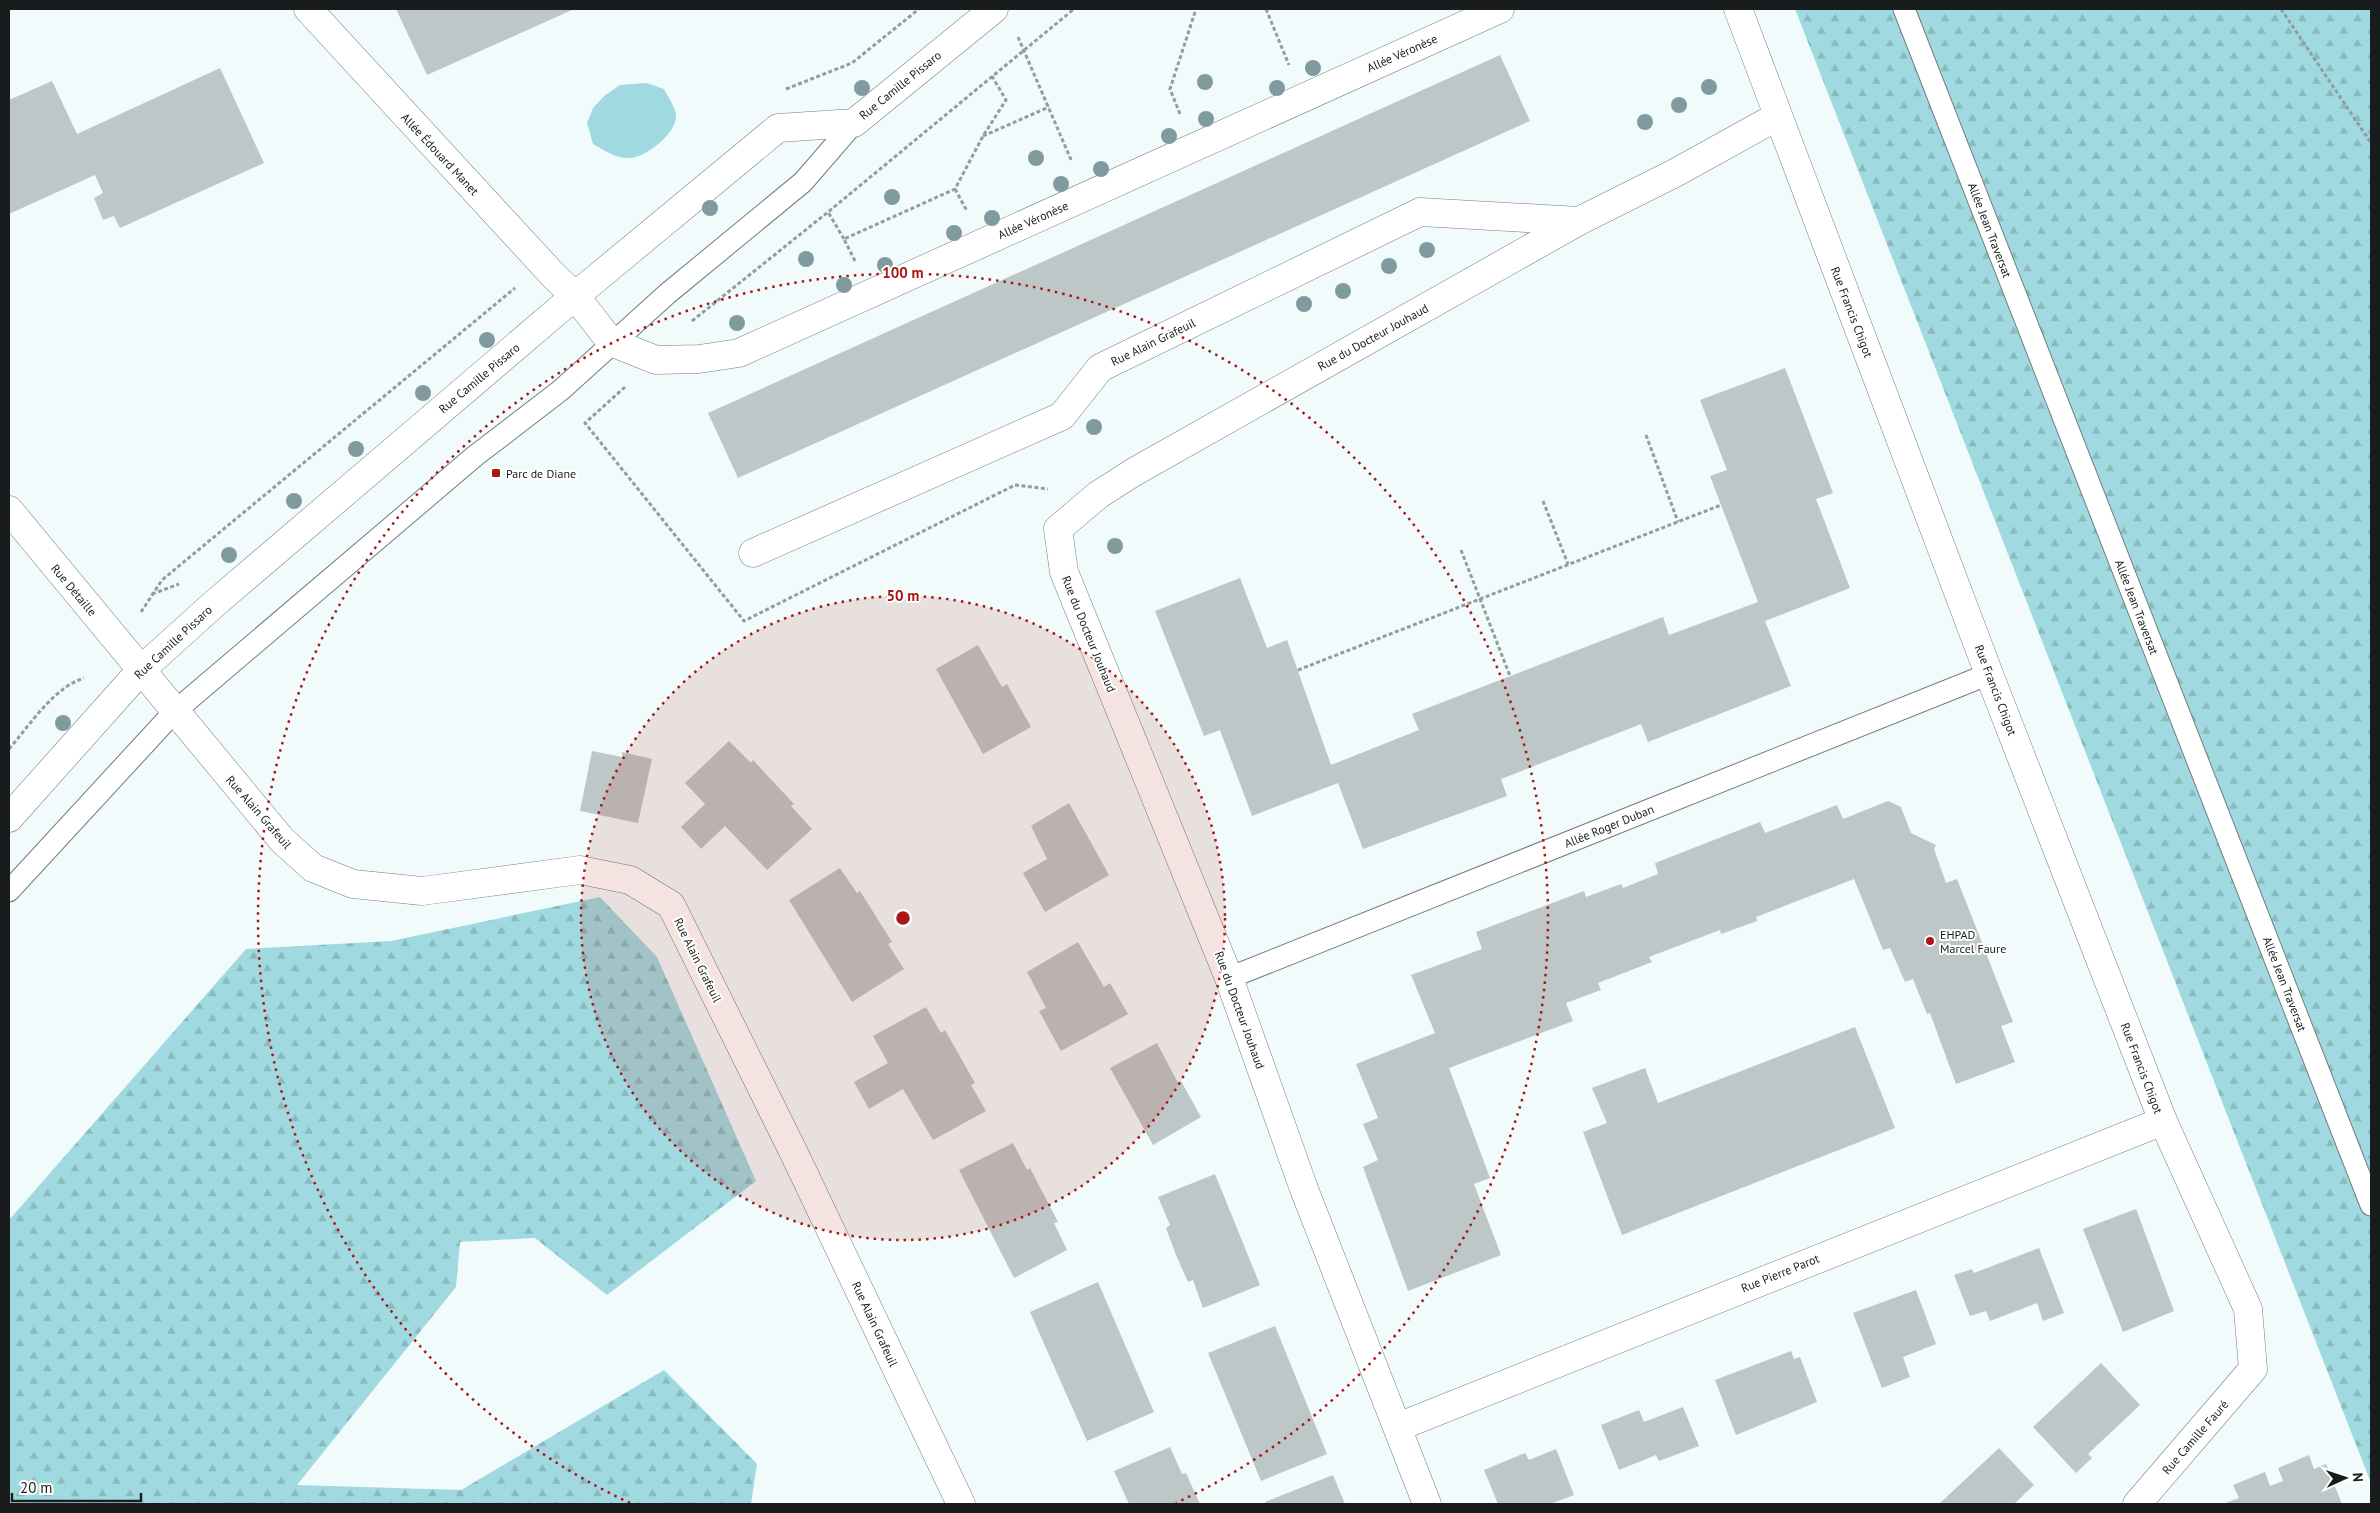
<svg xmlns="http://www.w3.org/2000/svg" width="2380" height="1513" viewBox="0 0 2380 1513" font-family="'PT Sans',sans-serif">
<defs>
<pattern id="forest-firs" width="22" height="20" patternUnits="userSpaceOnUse" patternTransform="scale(1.25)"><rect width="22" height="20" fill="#a0dae0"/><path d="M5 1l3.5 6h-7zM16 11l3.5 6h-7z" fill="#89bac0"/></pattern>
</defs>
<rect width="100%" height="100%" fill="#f1fbfc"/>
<g fill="url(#forest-firs)">
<path d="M 1795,9 L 2371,9 L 2371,1483 Z"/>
<path d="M 600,897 L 657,957 L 756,1181 L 607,1295 L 535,1238 L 460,1242 L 456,1287 L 297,1485 L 461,1490 L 664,1370 L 757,1464 L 751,1504 L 9,1504 L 9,1220 L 246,949 L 391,941 Z"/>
</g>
<path fill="#a0dae0" d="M 647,83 L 664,89 C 668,97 677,109 676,118 C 674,135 648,155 632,158 C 618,160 604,150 593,144 L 587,123 L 593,108 L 604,96 L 620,85 Z"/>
<g fill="#bdc7c7">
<path d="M 396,9 L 574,9 L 427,75 Z"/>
<path d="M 1500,55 L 1530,121 L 738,478 L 708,413 Z"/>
<path d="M 220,68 L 264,163 L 120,228 L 114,216 L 103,220 L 94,198 L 103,193 L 95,175 L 9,214 L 9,100 L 52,81 L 77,134 Z"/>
<path d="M 1785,368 L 1833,493 L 1816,499 L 1850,588 L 1765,621 L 1791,686 L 1648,742 L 1641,724 L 1501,779 L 1507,796 L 1363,849 L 1338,783 L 1252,816 L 1220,730 L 1204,736 L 1155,611 L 1240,578 L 1267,648 L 1287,640 L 1331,765 L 1419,730 L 1412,714 L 1663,617 L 1669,635 L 1758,602 L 1710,476 L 1727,470 L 1700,400 Z"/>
<path d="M 978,645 L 1002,687 L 1007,684 L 1031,727 L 983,754 L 936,669 Z"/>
<path d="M 729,741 L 751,763 L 753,760 L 794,804 L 791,806 L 812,829 L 767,870 L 725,826 L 701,849 L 681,827 L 705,804 L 685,783 Z"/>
<path d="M 592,751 L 622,757 L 622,752 L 652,759 L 638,823 L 580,811 Z"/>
<path d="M 1888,801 L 1901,807 L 1911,833 L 1936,845 L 1934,849 L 1946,883 L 1957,879 L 2013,1022 L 2001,1026 L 2015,1062 L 1956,1084 L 1930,1013 L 1927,1014 L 1913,979 L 1905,982 L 1890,948 L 1883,950 L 1854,879 L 1756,917 L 1757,921 L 1721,934 L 1720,930 L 1649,957 L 1652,962 L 1598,983 L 1601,990 L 1566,1003 L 1573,1021 L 1449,1068 L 1490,1178 L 1474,1184 L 1501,1255 L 1408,1291 L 1363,1167 L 1378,1160 L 1363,1124 L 1378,1118 L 1356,1064 L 1435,1033 L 1411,975 L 1482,949 L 1476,932 L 1584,891 L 1586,897 L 1621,884 L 1623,888 L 1658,874 L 1655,863 L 1760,822 L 1765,833 L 1837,805 L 1843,819 Z"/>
<path d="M 1069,803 L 1109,875 L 1045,912 L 1023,873 L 1047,859 L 1031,826 Z"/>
<path d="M 840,868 L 857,893 L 860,891 L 892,942 L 888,944 L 904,969 L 852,1002 L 789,900 Z"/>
<path d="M 1078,942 L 1104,987 L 1110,983 L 1128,1014 L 1061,1051 L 1039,1011 L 1046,1008 L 1027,972 Z"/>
<path d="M 926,1007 L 941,1033 L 945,1030 L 975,1083 L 971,1085 L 986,1111 L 933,1140 L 903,1089 L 869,1109 L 854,1082 L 888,1063 L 873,1036 Z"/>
<path d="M 1855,1027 L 1895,1128 L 1622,1235 L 1583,1132 L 1607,1123 L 1592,1088 L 1645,1068 L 1658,1103 Z"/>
<path d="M 1157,1043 L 1178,1083 L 1181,1081 L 1201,1117 L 1153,1145 L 1110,1068 Z"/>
<path d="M 1013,1143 L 1027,1170 L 1030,1168 L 1058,1222 L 1054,1223 L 1067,1250 L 1014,1278 L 959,1170 Z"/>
<path d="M 1215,1174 L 1260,1285 L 1203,1308 L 1193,1280 L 1188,1282 L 1176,1255 L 1166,1228 L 1170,1225 L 1158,1197 Z"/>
<path d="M 2136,1209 L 2174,1311 L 2123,1332 L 2083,1229 Z"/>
<path d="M 2039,1248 L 2064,1313 L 2043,1321 L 2037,1303 L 1990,1321 L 1986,1311 L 1970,1316 L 1954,1275 L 1972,1269 L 1974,1273 Z"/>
<path d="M 1098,1282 L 1154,1412 L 1087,1441 L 1030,1312 Z"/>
<path d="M 1916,1290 L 1936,1344 L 1903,1357 L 1910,1377 L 1882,1388 L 1853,1313 Z"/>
<path d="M 1275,1326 L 1327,1454 L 1261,1481 L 1208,1353 Z"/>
<path d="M 1791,1351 L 1794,1359 L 1800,1357 L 1817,1402 L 1736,1435 L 1715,1380 Z"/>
<path d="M 2101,1363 L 2140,1405 L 2088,1454 L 2092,1458 L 2076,1473 L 2033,1427 Z"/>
<path d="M 1683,1407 L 1699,1446 L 1659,1461 L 1656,1455 L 1619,1470 L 1601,1425 L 1639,1410 L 1644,1422 Z"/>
<path d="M 1170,1447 L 1182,1474 L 1186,1473 L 1200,1504 L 1129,1504 L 1114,1471 Z"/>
<path d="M 1999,1448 L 2034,1485 L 2014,1504 L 1939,1504 Z"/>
<path d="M 1556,1449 L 1574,1495 L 1550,1504 L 1498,1504 L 1484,1470 L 1525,1453 L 1529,1460 Z"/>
<path d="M 2309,1455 L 2314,1469 L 2326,1464 L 2342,1504 L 2223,1504 L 2239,1498 L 2233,1485 L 2265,1472 L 2270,1486 L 2283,1481 L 2278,1468 Z"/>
<path d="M 1333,1475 L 1345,1504 L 1266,1504 L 1265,1502 Z"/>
</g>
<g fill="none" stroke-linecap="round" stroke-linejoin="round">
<defs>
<g id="lane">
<path d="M 1904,9 L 2371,1205"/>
<path d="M 9,891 L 174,712 L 475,456 L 561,390 L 667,294 L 803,182 L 854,123"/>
<path d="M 1229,978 L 1989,674"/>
</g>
<g id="street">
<path d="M 308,9 L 553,275 L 575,296 L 611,342 L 656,360 L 699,359 L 739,353 L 1500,9"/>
<path d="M 1738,9 L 1989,674 L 2163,1121 L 2248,1309 L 2253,1369 L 2137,1504"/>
<path d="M 9,510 L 282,840 L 313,868 L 353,884 L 422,891 L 580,870 L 630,880 L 671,905 L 793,1151 L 961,1504"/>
<path d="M 753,553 L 1062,416 L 1100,368 L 1420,212 L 1579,221"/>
<path d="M 9,818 L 142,669 L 214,604 L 575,296 L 778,128 L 854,123 L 994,9"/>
<path d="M 1398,1427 L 2163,1121"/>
<path d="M 1427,1504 L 1304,1189 L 1229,978 L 1064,572 L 1058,529 L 1098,495 L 1134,472 L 1579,221 L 1675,173 L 1778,116"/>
</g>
</defs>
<use href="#lane" stroke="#747d7e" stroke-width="23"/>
<use href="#street" stroke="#747d7e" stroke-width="29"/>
<g stroke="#959c9d" stroke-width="3" stroke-dasharray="4 2.5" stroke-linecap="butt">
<path d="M 1266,9 L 1289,65"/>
<path d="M 2281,9 L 2371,143"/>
<path d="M 1018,37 L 1072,162"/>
<path d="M 786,89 L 852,63 L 919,9"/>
<path d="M 1180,114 L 1170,89 L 1196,9"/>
<path d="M 983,136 L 1049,107"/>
<path d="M 955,189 L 967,211"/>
<path d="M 844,239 L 828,212 L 1074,9"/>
<path d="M 855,261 L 844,239 L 955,189 L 983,136 L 1006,100 L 992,76"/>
<path d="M 692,321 L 828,212"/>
<path d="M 625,387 L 585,423 L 744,621 L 1015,485 L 1048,489"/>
<path d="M 1646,435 L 1678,522"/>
<path d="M 1543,501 L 1568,564"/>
<path d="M 1461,550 L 1510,676"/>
<path d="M 152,594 L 179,584"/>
<path d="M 141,612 L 162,580 L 515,288"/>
<path d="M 1298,670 L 1721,505"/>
<path d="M 9,749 C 30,725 53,688 84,678"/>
</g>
<use href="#lane" stroke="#fff" stroke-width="21"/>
<use href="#street" stroke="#fff" stroke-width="28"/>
</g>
<g fill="#809b9d">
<circle cx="1313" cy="68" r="8"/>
<circle cx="1205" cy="82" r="8"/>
<circle cx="1709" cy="87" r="8"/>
<circle cx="862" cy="88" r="8"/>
<circle cx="1277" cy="88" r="8"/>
<circle cx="1679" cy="105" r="8"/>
<circle cx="1206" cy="119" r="8"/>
<circle cx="1645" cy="122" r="8"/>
<circle cx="1169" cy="136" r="8"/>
<circle cx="1036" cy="158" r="8"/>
<circle cx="1101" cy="169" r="8"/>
<circle cx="1061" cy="184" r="8"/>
<circle cx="892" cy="197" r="8"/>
<circle cx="710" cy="208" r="8"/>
<circle cx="992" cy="218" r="8"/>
<circle cx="954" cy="233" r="8"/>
<circle cx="1427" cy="250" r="8"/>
<circle cx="806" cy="259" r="8"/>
<circle cx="885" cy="265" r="8"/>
<circle cx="1389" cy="266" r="8"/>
<circle cx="844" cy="285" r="8"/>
<circle cx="1343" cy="291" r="8"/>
<circle cx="1304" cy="304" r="8"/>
<circle cx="737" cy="323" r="8"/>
<circle cx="487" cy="340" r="8"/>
<circle cx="423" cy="393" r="8"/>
<circle cx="1094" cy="427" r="8"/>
<circle cx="356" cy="449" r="8"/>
<circle cx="294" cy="501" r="8"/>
<circle cx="1115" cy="546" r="8"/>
<circle cx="229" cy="555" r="8"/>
<circle cx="63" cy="723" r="8"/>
</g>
<circle cx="903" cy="918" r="322" fill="#a91613" fill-opacity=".12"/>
<g fill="none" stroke="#a91613" stroke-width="2.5" stroke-dasharray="2.5 5">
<circle cx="903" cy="918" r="322"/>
<path d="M630 1503A645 645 0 1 1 1176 1503"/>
</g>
<g fill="#a91613" stroke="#fff" stroke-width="2">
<rect x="491" y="468" width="10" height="10" rx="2.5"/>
<circle cx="1930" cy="941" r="5"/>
</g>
<g text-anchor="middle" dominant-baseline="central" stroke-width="4" stroke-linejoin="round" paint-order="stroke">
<g font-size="12" fill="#181c1c" stroke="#fff">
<text transform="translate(1402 53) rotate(-24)">Allée Véronèse</text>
<text transform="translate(900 85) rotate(-39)">Rue Camille Pissaro</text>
<text transform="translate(440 154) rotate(47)">Allée Édouard Manet</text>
<text transform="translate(1033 220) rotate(-24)">Allée Véronèse</text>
<text transform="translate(1990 230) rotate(69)">Allée Jean Traversat</text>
<text transform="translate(1852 312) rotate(69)">Rue Francis Chigot</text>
<text transform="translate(1373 337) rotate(-29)">Rue du Docteur Jouhaud</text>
<text transform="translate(1153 342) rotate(-26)">Rue Alain Grafeuil</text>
<text transform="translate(479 378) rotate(-40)">Rue Camille Pissaro</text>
<text transform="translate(74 590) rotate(50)">Rue Détaille</text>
<text transform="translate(2137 607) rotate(69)">Allée Jean Traversat</text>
<text transform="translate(1089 634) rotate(68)">Rue du Docteur Jouhaud</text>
<text transform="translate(173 642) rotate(-43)">Rue Camille Pissaro</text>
<text transform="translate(1996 690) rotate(69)">Rue Francis Chigot</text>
<text transform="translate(259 812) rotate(49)">Rue Alain Grafeuil</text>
<text transform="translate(1609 826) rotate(-22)">Allée Roger Duban</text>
<text transform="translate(698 960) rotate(64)">Rue Alain Grafeuil</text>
<text transform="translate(2285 984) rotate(69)">Allée Jean Traversat</text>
<text transform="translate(1240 1010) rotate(70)">Rue du Docteur Jouhaud</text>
<text transform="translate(2142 1068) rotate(69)">Rue Francis Chigot</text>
<text transform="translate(1780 1273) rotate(-22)">Rue Pierre Parot</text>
<text transform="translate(875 1324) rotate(65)">Rue Alain Grafeuil</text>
<text transform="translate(2195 1437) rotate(-49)">Rue Camille Fauré</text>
</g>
<g font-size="12" fill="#181c1c" stroke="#fff" text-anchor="start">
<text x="506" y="473">Parc de Diane</text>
<text x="1940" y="934">EHPAD<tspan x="1940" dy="14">Marcel Faure</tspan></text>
</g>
</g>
<circle cx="903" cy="918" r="8" fill="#a91613" stroke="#fff" stroke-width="2.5"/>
<g font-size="15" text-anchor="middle" font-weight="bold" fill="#a91613" stroke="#fff" stroke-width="4" stroke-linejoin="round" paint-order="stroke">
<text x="903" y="278">100 m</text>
<text x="903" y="601">50 m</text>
</g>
<rect width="2380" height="1513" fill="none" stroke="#181c1c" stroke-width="20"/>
<g transform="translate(2345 1478) rotate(87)" stroke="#ffffff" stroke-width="4" paint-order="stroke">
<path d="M0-4L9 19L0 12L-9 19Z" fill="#181c1c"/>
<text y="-8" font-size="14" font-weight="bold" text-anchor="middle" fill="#181c1c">N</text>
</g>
<path d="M12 1493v8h129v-8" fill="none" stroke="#181c1c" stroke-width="2.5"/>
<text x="20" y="1493" font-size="15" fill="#181c1c" stroke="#ffffff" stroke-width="4" paint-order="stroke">20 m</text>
</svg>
